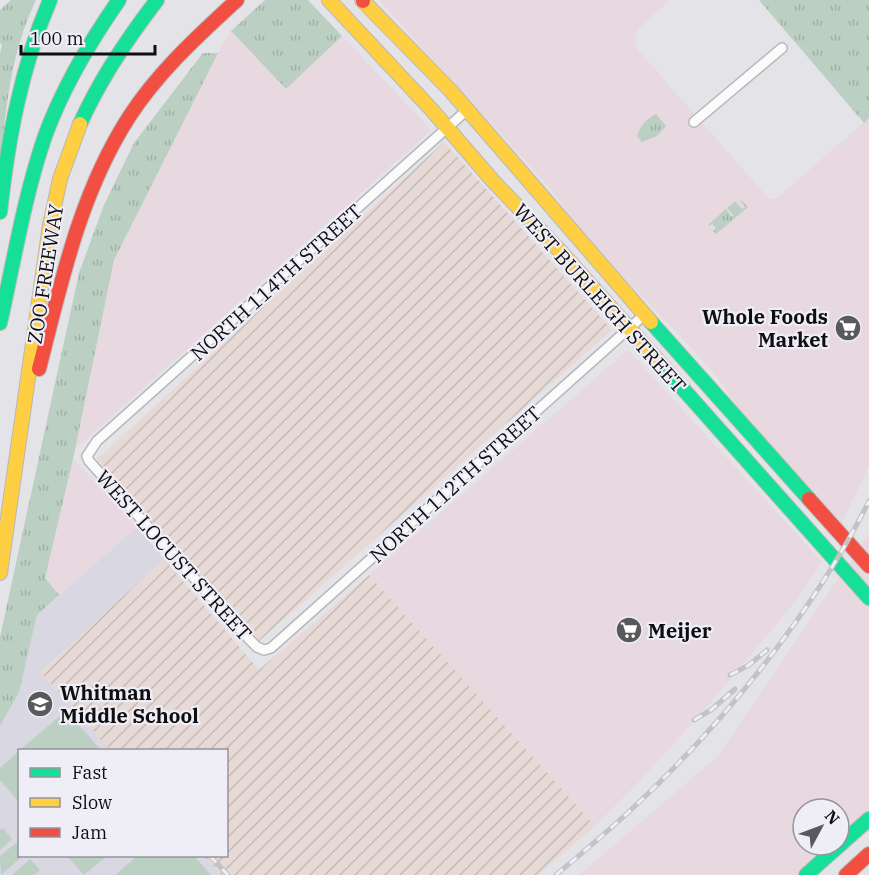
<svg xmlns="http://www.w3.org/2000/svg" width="869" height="875" viewBox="0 0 869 875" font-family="'IBM Plex Serif',serif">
<defs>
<pattern id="industrial-furrows" width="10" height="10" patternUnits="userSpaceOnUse" patternTransform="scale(1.5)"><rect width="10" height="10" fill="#e7dad6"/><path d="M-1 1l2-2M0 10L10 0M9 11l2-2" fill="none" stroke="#c5bab7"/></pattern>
<pattern id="grass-tufts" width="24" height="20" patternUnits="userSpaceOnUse" patternTransform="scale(1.5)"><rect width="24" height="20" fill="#bbcfc3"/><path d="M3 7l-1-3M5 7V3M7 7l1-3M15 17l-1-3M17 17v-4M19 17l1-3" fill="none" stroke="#a0b1a6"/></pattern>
</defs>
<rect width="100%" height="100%" fill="#e3e3e8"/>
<g fill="#e7d9df">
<path d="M 379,0 L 670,0 L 637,30 L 635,40 L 638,50 L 769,199 L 777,198 L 869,118 L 869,466 L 841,524 L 740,411 L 719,379 L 674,329 L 634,289 L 576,224 L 549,187 Z"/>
<path d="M 231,31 L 286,89 L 342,36 L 431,130 L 74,450 L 114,260 L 218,53 Z"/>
<path d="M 628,350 L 822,562 L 798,598 L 713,700 L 635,786 L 595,826 L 369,575 Z"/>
<path d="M 73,459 L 137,527 L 59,595 L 45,578 Z"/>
<path d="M 869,533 L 869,812 L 839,839 L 839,809 L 803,809 L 803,845 L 832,845 L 799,875 L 579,875 L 718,756 Z"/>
</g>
<g fill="url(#industrial-furrows)">
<path d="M 444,142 L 612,330 L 259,641 L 97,459 Z"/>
<path d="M 164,559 L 259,670 L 369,575 L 595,826 L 538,875 L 221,875 L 203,856 L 226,856 L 226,750 L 110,750 L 40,672 Z"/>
</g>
<path fill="#d8d7e2" d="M 137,527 L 164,559 L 40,672 L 110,750 L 20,750 L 20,856 L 203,856 L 221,875 L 0,875 L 0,726 L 19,691 L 37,615 Z"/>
<g fill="url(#grass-tufts)">
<path d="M 11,0 L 36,0 C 10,54 5,113 0,172 L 0,54 L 2,45 L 0,42 L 0,10 Z"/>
<path d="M 265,0 L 308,0 L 342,36 L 286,89 L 231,31 Z"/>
<path d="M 759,0 L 869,0 L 869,118 L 864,123 Z"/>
<path d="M 203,53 L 218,53 L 114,260 L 73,459 L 45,578 L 59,595 L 37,615 L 19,692 L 0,726 L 0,637 L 79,273 L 104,205 L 134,143 Z"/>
<path d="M 656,114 L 666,126 L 657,136 L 642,142 L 637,136 C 640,126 646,119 656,114 Z"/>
<path d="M 739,198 L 748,207 L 716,234 L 713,231 L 716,228 L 712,224 L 709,226 L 708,225 L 726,209 L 732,217 L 734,216 L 727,208 L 735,201 L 742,209 L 745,207 Z"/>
</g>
<g fill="#bbcfc3">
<path d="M 66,711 L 101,750 L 20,750 Z"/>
<path d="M 19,751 L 19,802 L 0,780 L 0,768 Z"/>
<path d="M 3,828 L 12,839 L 0,850 L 0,830 Z"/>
<path d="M 16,843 L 19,847 L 20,856 L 23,856 L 1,875 L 0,856 Z"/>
<path d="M 67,856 L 107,856 L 84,875 Z"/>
<path d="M 137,856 L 194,856 L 211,875 L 115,875 Z"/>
<path d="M 30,859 L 40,870 L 34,875 L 12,875 Z"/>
</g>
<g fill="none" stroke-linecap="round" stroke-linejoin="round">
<defs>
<g id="street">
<path d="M 467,110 L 97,441 L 87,456 L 89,461 L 249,639 L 257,647 L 264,650 L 271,648 L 644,315"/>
<path d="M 694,122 L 782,48"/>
</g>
<g id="fast">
<path d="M 80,124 C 100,79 127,39 157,0"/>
<path d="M 0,212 C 8,139 21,68 50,0"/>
<path d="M 651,322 L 809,499"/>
<path d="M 0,323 C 14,261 24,197 45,136 C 63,87 89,43 119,0"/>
<path d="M 660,363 L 869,598"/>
<path d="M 806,875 L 869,819"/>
</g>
<g id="slow">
<path d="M 329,0 L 431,109 L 493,181 L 562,253 L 660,363"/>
<path d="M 362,0 L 451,91 L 651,322"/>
<path d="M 0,573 L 50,225 L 60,179 L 80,124"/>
</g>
<g id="jam">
<path d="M 363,0 L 363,1"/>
<path d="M 39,369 C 61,283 80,193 129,117 C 158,72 198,36 237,0"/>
<path d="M 809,499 L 869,566"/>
<path d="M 846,875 L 869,854"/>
</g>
</defs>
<use href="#street" stroke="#b8b8bb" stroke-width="12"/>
<use href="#fast" stroke="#b8b8bb" stroke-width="16"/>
<use href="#slow" stroke="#b8b8bb" stroke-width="16"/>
<use href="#jam" stroke="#b8b8bb" stroke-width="16"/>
<use href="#street" stroke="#fbfbfc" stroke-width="9"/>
<use href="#fast" stroke="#16e098" stroke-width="14"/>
<use href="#slow" stroke="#ffcf43" stroke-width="14"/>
<use href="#jam" stroke="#f24e42" stroke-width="14"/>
<defs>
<g id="rail">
<path d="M 730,675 L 749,665 L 767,650"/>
<path d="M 694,720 L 711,710 L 735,689"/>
<path d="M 210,856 L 228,875"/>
<path d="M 556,875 C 583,852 610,830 635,806 C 725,722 814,611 869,501"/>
</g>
</defs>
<use href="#rail" stroke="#c3c3c3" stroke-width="5"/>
<use href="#rail" stroke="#efeef7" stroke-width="3" stroke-dasharray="9" stroke-linecap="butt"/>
</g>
<defs>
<symbol id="supermarket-disc" viewBox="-11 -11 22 22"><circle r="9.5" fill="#59595c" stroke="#efeef7"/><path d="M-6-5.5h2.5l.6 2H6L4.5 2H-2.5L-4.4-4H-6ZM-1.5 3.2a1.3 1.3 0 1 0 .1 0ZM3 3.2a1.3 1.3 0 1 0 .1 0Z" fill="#fff"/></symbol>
<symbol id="school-disc" viewBox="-11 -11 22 22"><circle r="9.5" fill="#59595c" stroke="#efeef7"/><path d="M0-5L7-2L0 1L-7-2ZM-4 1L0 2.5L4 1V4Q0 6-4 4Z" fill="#fff"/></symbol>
</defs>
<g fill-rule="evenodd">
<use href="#supermarket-disc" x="833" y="313" width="30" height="30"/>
<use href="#supermarket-disc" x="614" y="615" width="30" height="30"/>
<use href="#school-disc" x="25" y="689" width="30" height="30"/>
</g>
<g text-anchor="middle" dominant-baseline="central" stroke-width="4.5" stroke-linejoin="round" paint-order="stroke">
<g font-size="20" fill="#0e0e11" stroke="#efeef7">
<text transform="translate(45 274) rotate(-81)">ZOO FREEWAY</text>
<text transform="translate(276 282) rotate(-42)">NORTH 114TH STREET</text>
<text transform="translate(600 298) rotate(48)">WEST BURLEIGH STREET</text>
<text transform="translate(455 484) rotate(-42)">NORTH 112TH STREET</text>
<text transform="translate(174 555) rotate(48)">WEST LOCUST STREET</text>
</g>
<g font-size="20" font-weight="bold" fill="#0e0e11" stroke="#efeef7" text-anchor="start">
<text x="828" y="316" text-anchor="end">Whole Foods<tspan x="828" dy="23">Market</tspan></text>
<text x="648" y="630">Meijer</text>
<text x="60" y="692">Whitman<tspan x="60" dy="23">Middle School</tspan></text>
</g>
</g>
<rect x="18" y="749" width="210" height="108" fill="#efeef7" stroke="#95949b" stroke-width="1.5"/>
<rect x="30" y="768" width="30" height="9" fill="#16e098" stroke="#95949b" stroke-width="1.5"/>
<text x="72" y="779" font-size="18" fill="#0e0e11">Fast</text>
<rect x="30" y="798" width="30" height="9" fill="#ffcf43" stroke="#95949b" stroke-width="1.5"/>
<text x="72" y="809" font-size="18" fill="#0e0e11">Slow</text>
<rect x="30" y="828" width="30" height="9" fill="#f24e42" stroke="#95949b" stroke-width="1.5"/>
<text x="72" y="839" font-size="18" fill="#0e0e11">Jam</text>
<g transform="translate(821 827) rotate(49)"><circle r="28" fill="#efeef7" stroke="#95949b" stroke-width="1.5"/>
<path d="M0-4.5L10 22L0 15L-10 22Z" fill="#59595c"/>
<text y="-9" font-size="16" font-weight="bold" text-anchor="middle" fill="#0e0e11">N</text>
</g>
<path d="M21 45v9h134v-9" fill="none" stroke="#0e0e11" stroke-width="3"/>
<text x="30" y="45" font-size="18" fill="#0e0e11" stroke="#efeef7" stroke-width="4.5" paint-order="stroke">100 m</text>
</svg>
